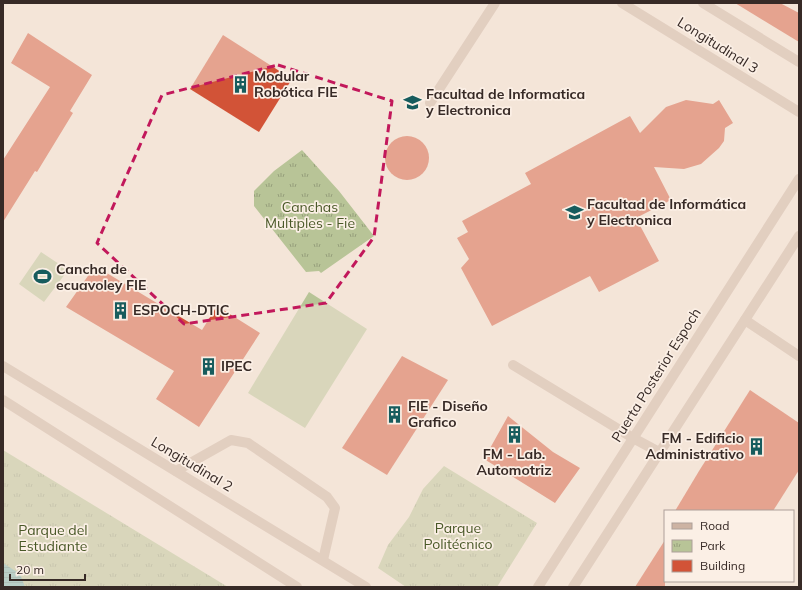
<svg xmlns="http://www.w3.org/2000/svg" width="802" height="590" viewBox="0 0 802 590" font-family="Mulish,sans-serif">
<defs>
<pattern id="park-tufts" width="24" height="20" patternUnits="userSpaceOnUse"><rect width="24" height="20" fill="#b8c497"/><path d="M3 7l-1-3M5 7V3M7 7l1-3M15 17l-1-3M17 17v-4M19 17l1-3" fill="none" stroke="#969f7b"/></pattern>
<pattern id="water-rules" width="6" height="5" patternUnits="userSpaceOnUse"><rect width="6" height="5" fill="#74b4b2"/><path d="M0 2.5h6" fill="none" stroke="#609391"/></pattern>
</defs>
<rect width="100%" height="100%" fill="#f4e5d8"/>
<g fill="#b8c497">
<path d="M 41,252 L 68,270 L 44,302 L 19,284 Z"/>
<path d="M 309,292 L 367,329 L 305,428 L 248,393 Z"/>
</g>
<g fill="url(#park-tufts)">
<path d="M 302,150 L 339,191 L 374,236 L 321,273 L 319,271 L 306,272 L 254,206 L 254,191 L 274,171 Z"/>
<path d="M 3,450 L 228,587 L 3,587 Z"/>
<path d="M 444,466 L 537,523 L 497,587 L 406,587 L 378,568 L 388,545 L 409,517 L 423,489 Z"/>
</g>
<path fill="url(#water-rules)" d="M 3,563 L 20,574 L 25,587 L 3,587 Z"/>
<g fill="#d25337">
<path d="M 735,3 L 780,3 L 799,13 L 799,42 Z"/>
<path d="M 28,33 L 92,75 L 70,111 L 73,113 L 37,172 L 35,171 L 3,222 L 3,160 L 50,87 L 11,63 Z"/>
<path d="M 223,35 L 292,79 L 259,132 L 190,89 Z"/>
<path d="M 686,100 L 713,104 L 719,100 L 733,123 L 725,128 L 724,141 L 719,148 L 701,164 L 684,169 L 654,167 L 671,200 L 636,218 L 659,261 L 599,292 L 590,276 L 492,326 L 461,268 L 469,259 L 457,238 L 468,232 L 462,221 L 531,184 L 525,173 L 630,116 L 640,133 L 666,107 Z"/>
<circle cx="407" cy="158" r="22"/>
<path d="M 95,266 L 202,330 L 217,306 L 260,333 L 199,427 L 156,399 L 174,371 L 66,307 Z"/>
<path d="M 402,356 L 448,380 L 387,475 L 342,448 Z"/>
<path d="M 750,390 L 799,423 L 799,470 L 773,511 L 675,511 L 699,471 Z"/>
<path d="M 508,416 L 553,452 L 580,468 L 555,503 L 484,459 Z"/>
<path d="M 665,540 L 665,587 L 635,587 Z"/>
</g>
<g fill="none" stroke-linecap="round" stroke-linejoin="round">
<g stroke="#cdb3a3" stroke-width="10">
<path d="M 622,3 L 799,112"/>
<path d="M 703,3 L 799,62"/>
<path d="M 430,103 L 495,3"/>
<path d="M 745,320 L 799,356"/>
<path d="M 513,365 L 633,438 L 659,452"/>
<path d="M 3,366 L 366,587"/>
<path d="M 3,400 L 297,587"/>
<path d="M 176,471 L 231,440 L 248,443 L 327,497 L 335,508 L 323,560"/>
<path d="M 538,587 L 799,179"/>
<path d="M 573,587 L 799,236"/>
</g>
</g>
<path d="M0 0H802V590H0ZM 278,65 L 392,101 L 374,237 L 326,303 L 184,324 L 97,243 L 162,95 Z" fill="#f4e5d8" fill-opacity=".55" fill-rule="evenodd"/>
<path fill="none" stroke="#c2185b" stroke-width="3" stroke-dasharray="8 5" stroke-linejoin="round" d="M 278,65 L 392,101 L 374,237 L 326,303 L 184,324 L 97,243 L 162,95 Z"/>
<defs>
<symbol id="building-bare" viewBox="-9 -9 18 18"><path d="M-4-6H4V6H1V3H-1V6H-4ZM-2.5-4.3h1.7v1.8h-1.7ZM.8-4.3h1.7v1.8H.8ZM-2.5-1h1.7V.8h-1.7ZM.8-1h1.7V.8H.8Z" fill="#175c5d" stroke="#fbefe5" stroke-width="2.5" paint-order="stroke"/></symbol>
<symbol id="school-bare" viewBox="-9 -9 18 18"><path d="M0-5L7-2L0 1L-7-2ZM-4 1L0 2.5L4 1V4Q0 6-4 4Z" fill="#175c5d" stroke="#fbefe5" stroke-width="2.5" paint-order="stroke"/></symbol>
<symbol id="university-bare" viewBox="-9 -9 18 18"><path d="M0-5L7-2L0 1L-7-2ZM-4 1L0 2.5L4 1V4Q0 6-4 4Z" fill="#175c5d" stroke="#fbefe5" stroke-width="2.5" paint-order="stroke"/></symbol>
<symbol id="stadium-bare" viewBox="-9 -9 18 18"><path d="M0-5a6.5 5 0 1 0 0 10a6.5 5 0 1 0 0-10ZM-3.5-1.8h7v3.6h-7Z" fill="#175c5d" stroke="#fbefe5" stroke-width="2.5" paint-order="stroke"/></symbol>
</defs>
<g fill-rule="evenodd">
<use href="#building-bare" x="228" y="72" width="25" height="25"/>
<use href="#school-bare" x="400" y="90" width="25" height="25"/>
<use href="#university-bare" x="562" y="200" width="25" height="25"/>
<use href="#stadium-bare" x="30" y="264" width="25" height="25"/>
<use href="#building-bare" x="108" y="298" width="25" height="25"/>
<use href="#building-bare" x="196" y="354" width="25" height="25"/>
<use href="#building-bare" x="382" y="402" width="25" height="25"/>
<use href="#building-bare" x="502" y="422" width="25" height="25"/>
<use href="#building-bare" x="744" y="434" width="25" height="25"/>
</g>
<g text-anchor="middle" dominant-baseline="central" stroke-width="3.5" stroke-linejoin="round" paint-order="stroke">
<g font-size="14" fill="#372a26" stroke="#fbefe5">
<text transform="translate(718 45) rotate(32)">Longitudinal 3</text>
<text transform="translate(656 375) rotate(-58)">Puerta Posterior Espoch</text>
<text transform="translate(192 464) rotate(31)">Longitudinal 2</text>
</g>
<g font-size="14" font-weight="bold" fill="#372a26" stroke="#fbefe5" text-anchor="start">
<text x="254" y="76">Modular<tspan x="254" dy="16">Robótica FIE</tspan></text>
<text x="426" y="94">Facultad de Informatica<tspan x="426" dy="16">y Electronica</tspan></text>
<text x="587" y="204">Facultad de Informática<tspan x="587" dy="16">y Electronica</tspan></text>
<text x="56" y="269">Cancha de<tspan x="56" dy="16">ecuavoley FIE</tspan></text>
<text x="133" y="310">ESPOCH-DTIC</text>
<text x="221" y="366">IPEC</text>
<text x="408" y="406">FIE - Diseño<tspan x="408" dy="16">Grafico</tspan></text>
<text x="744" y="438" text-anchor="end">FM - Edificio<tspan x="744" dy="16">Administrativo</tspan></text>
<text x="514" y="454" text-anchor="middle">FM - Lab.<tspan x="514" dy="16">Automotriz</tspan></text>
</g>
<g font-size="14" fill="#495827" stroke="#fbefe5">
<text x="310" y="207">Canchas<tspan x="310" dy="16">Multiples - Fie</tspan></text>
<text x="458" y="528">Parque<tspan x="458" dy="16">Politécnico</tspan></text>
<text x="53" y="530">Parque del<tspan x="53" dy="16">Estudiante</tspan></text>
</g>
</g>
<rect width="802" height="590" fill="none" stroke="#372a26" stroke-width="8"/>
<rect x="664" y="510" width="130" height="72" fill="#fbefe5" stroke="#ada099"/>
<rect x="672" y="523" width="20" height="6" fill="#cdb3a3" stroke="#ada099"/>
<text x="700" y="530" font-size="12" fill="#372a26">Road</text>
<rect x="672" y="540" width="20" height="12" fill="url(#park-tufts)" stroke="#ada099"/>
<text x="700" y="550" font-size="12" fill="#372a26">Park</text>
<rect x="672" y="560" width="20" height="12" fill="#d25337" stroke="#ada099"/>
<text x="700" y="570" font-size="12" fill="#372a26">Building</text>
<path d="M10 574v6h75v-6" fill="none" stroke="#372a26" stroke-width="2"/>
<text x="16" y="574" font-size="12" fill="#372a26" stroke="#fbefe5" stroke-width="3" paint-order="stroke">20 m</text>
</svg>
